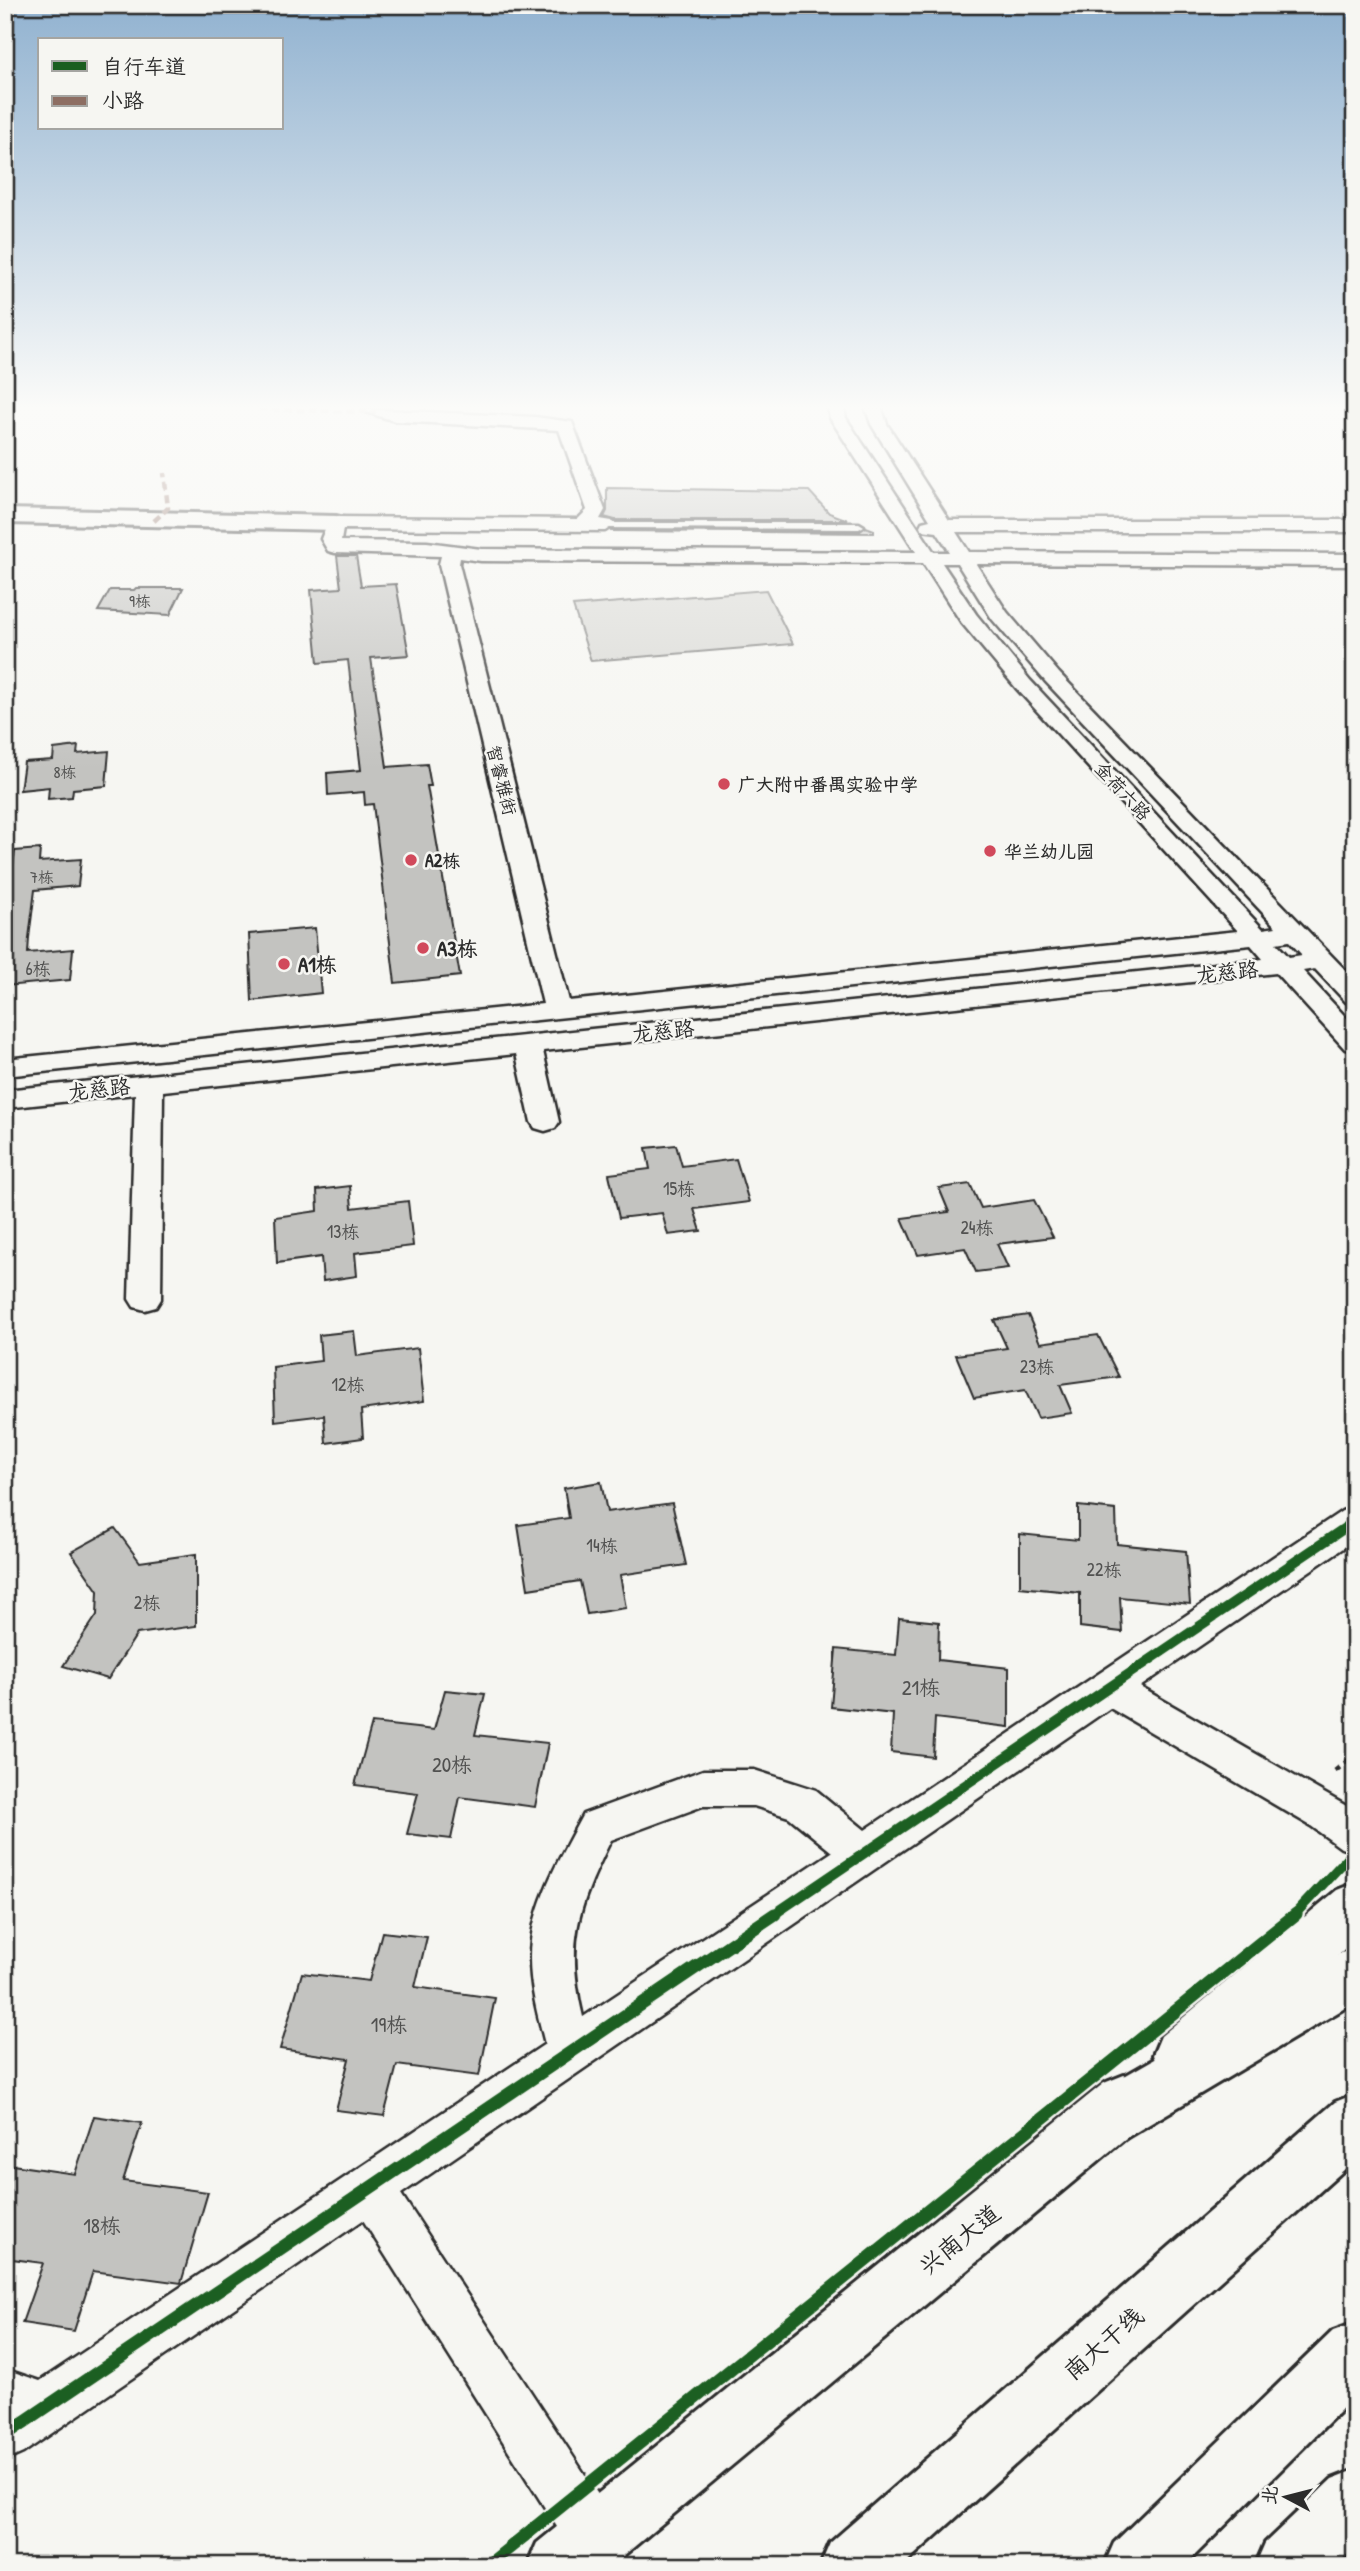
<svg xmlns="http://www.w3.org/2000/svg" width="1360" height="2571" viewBox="0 0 1360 2571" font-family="'Patrick Hand','LXGW WenKai TC',sans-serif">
<rect width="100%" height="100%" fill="#f6f6f2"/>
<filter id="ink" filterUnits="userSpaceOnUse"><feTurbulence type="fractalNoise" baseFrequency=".0143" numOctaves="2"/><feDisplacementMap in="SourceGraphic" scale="14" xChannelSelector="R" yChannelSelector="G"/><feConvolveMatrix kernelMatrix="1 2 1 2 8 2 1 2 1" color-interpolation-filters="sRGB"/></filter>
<g filter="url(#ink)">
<path fill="#d9d9d5" stroke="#828280" stroke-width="2" d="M 766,590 L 793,644 L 591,661 L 573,606 Z"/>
<g fill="#c3c3c0" stroke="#2b2b2b" stroke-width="2">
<path d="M 607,488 L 809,491 L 829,513 L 848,520 L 615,520 L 604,517 L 607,511 Z"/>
<path d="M 866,527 L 874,530 L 874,533 L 610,531 L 859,532 Z"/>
<path d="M 337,556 L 356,556 L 361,586 L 396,584 L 409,655 L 371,658 L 387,767 L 427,764 L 431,786 L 427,786 L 460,976 L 395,983 L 373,804 L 365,805 L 364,792 L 328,795 L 327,773 L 361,770 L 348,660 L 318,663 L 311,590 L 341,588 Z"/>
<path d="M 136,588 L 183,588 L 170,615 L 98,611 L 110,590 L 134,590 Z"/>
<path d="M 78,746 L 77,754 L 109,751 L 106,786 L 73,789 L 72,797 L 48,799 L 49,787 L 20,790 L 24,762 L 53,760 L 54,749 Z"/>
<path d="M 40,849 L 39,862 L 81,859 L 78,886 L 35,890 L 29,938 L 28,953 L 73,949 L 70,980 L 5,986 L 5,866 L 13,865 L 15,851 Z"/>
<path d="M 315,928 L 321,993 L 252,1001 L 249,934 Z"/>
<path d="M 676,1145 L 682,1166 L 736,1159 L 749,1202 L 694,1209 L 701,1231 L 668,1235 L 662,1213 L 619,1218 L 609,1174 L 650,1169 L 646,1148 Z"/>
<path d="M 970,1184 L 981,1208 L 1034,1200 L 1053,1237 L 997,1244 L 1008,1268 L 976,1272 L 965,1248 L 918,1255 L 902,1218 L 949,1212 L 939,1188 Z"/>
<path d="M 350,1186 L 352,1208 L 408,1201 L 413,1246 L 355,1253 L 357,1276 L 323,1281 L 321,1257 L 277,1263 L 275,1217 L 318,1211 L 317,1190 Z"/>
<path d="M 1028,1315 L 1040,1343 L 1098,1335 L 1119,1377 L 1060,1385 L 1072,1413 L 1038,1418 L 1025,1390 L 974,1398 L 956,1355 L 1007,1348 L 994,1320 Z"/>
<path d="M 354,1331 L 357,1356 L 418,1348 L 424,1401 L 361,1410 L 363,1438 L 326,1443 L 324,1415 L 275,1421 L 273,1367 L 321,1361 L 319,1335 Z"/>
<path d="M 601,1482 L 607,1512 L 672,1503 L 686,1565 L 620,1575 L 626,1608 L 587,1614 L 580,1581 L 528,1589 L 518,1525 L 569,1518 L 564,1488 Z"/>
<path d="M 1078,1506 L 1116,1510 L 1117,1544 L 1186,1551 L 1190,1604 L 1120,1597 L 1122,1632 L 1080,1627 L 1080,1593 L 1020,1587 L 1020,1534 L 1078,1540 Z"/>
<path d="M 115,1528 L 140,1562 L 196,1554 L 196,1626 L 137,1634 L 108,1679 L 63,1666 L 97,1615 L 98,1591 L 71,1552 Z"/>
<path d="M 899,1618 L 939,1622 L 938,1660 L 1009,1668 L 1009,1727 L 935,1718 L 933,1757 L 891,1752 L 893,1714 L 831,1707 L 836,1649 L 896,1655 Z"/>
<path d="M 445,1690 L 485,1694 L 475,1735 L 548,1743 L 535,1807 L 460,1797 L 451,1839 L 407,1834 L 418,1793 L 355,1785 L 372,1723 L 434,1730 Z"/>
<path d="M 382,1932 L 427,1937 L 415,1987 L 495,1998 L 479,2076 L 397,2065 L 384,2116 L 336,2110 L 349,2059 L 280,2049 L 302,1973 L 369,1981 Z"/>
<path d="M 94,2116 L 142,2123 L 123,2181 L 208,2192 L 181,2283 L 93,2271 L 74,2331 L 22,2323 L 43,2263 L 5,2258 L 5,2164 L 75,2174 Z"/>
</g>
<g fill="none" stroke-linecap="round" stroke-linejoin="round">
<defs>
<path id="service" d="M 602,523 L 859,523 L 864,526 L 859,529 L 605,528 L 600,525 Z"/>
<g id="minor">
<path d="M 364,409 L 535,417 L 572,422 L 605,510 L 600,519 L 612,521 L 614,525 L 605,531 L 343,529 L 341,541 L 427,542 L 481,549 L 916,552 L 830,418 L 828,409 L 844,409 L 846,418 L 934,552 L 950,552 L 937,532 L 922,530 L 920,526 L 922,522 L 930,520 L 871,424 L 866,409 L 882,409 L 887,424 L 949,520 L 1355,520 L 1355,532 L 956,532 L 969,552 L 1355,554 L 1355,566 L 976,564 L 1007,612 L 1059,673 L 1355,980 L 1355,1004 L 1346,1002 L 1315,969 L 1303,971 L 1355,1027 L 1355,1051 L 1345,1049 L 1276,973 L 543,1051 L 559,1122 L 555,1128 L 545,1131 L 535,1128 L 531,1122 L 516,1054 L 163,1091 L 161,1299 L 156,1307 L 145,1310 L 134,1307 L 129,1299 L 135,1094 L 5,1108 L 5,1090 L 1263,959 L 1251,945 L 5,1076 L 5,1059 L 543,1004 L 439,564 L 441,556 L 335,553 L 328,551 L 321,539 L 329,519 L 336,517 L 578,519 L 587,510 L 559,430 L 395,421 L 366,412 ZM 460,558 L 481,561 L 923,563 L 961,622 L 1016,688 L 1238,931 L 569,1001 L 459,564 ZM 942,563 L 957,563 L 992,619 L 1045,681 L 1276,927 L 1263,929 L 1030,680 L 976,614 ZM 1289,941 L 1302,955 L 1289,957 L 1276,943 Z"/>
<path d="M 1355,1507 L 1355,1540 L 1140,1687 L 1355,1811 L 1355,1853 L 1341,1848 L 1311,1826 L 1110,1708 L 401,2194 L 614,2519 L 622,2538 L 614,2557 L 595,2565 L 576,2557 L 363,2220 L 23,2453 L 5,2461 L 5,2369 L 40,2381 L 545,2044 C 538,2016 530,1988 530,1959 C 529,1910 560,1857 583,1814 L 703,1770 L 754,1770 L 816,1790 L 865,1830 L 1342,1511 ZM 703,1806 L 754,1806 L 789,1817 L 832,1852 L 583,2017 C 565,1943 578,1907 611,1840 Z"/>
</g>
<path id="tertiary" d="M 5,509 L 336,516 L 344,518 L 347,523 L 344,528 L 336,530 L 5,523 Z"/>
<g id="secondary">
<path d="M 1355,1883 L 1355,1940 L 1199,2074 L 1180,2082 L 1161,2074 L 1153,2055 L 1161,2036 L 1337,1890 Z"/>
<path d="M 1124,2075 L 1144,2083 L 1152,2103 L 1144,2123 L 611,2566 L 527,2566 L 537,2543 L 1104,2083 Z"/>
<path d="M 1355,2470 L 1355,2547 L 1335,2566 L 1255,2566 L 1265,2543 L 1332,2479 Z"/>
</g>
<g id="trunk">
<path d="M 1355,1948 L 1355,2002 L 1126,2138 L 1106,2146 L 1086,2138 L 1078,2118 L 1086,2098 L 1336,1955 Z"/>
<path d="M 1355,2094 L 1355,2160 L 902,2566 L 820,2566 L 830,2543 L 1335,2102 Z"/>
<path d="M 1355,2323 L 1355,2396 L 1184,2566 L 1104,2566 L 1114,2543 L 1333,2331 Z"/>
</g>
</defs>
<use href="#service" stroke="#2b2b2b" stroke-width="5"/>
<use href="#minor" stroke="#2b2b2b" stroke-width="5"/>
<use href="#tertiary" stroke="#2b2b2b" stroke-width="6"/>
<use href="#secondary" stroke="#2b2b2b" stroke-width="6"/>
<use href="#trunk" stroke="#2b2b2b" stroke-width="6"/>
<path stroke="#2b2b2b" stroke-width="5" stroke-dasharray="6 6" stroke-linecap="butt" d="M 1335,1771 L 1355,1755"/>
<use href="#service" fill="#f6f6f2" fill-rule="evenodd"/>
<use href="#minor" fill="#f6f6f2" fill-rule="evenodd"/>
<use href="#tertiary" fill="#f6f6f2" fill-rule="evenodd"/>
<use href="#secondary" fill="#f6f6f2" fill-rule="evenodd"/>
<use href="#trunk" fill="#f6f6f2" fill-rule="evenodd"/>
<g stroke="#8d6e63" stroke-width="4.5" stroke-dasharray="8 4.5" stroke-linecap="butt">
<path d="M 259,409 L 376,412"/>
<path d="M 154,521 L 168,508 L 164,473"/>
</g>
<path stroke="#8d6e63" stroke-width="7" stroke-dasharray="13 7" stroke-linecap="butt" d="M 5,1341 L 9,1333"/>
<defs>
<g id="cycleway-far1">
<path d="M 773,1915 L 1355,1521"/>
<path d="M 1294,1915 L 1355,1850"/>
</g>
<g id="cycleway">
<path d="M 5,2435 L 775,1914"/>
<path d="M 487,2566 L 1296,1914"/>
</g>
</defs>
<use href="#cycleway-far1" stroke="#f6f6f2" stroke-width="15"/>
<use href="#cycleway" stroke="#f6f6f2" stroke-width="18"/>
<use href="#cycleway-far1" stroke="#1b5e20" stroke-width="10"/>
<use href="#cycleway" stroke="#1b5e20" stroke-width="13"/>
</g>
</g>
<linearGradient id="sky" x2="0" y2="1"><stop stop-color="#91b2d0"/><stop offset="0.53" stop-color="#fbfbf9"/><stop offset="1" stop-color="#fbfbf9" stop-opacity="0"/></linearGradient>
<rect width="1360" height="769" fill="url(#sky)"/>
<g fill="#d1495b" stroke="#f6f6f2" stroke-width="2.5">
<circle cx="724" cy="784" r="7"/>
<circle cx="990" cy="851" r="7"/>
<circle cx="411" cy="860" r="7"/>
<circle cx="423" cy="948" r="7"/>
<circle cx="284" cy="964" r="7"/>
</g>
<g text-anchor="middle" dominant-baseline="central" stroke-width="5" stroke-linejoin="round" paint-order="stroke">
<g font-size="16" fill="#515150">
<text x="140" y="601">9栋</text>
<text x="65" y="772">8栋</text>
<text x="42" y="877">7栋</text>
</g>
<g font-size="18" fill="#2b2b2b" stroke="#f6f6f2">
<text transform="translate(502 780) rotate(76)">智睿雅街</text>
<text transform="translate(1123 791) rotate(47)">金荷六路</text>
</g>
<g font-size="18" font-weight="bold" fill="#2b2b2b" stroke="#f6f6f2" text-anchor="start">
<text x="738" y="784">广大附中番禺实验中学</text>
<text x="1004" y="851">华兰幼儿园</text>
<text x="425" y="860">A2栋</text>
</g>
<g font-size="18" fill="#515150">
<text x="38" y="968">6栋</text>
<text x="679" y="1188">15栋</text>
<text x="977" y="1227">24栋</text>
<text x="343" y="1231">13栋</text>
<text x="1037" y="1366">23栋</text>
<text x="348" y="1384">12栋</text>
<text x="602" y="1545">14栋</text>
<text x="1104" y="1569">22栋</text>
<text x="147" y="1602">2栋</text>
</g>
<g font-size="21" font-weight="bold" fill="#2b2b2b" stroke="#f6f6f2" text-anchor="start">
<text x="437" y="948">A3栋</text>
<text x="298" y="964">A1栋</text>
</g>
<g font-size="21" fill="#2b2b2b" stroke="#f6f6f2">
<text transform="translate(1227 972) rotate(-6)">龙慈路</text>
<text transform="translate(663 1031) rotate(-6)">龙慈路</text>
<text transform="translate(99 1089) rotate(-6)">龙慈路</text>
</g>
<g font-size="21" fill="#515150">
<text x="921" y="1687">21栋</text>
<text x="452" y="1764">20栋</text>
<text x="389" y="2024">19栋</text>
<text x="102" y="2225">18栋</text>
</g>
<g font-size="24" fill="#2b2b2b" stroke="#f6f6f2">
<text transform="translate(959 2239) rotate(-39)">兴南大道</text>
<text transform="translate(1103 2343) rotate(-41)">南大干线</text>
</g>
</g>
<rect width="1360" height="2571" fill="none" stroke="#f6f6f2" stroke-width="28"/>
<rect x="14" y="14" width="1332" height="2543" fill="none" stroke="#2b2b2b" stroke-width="2.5" filter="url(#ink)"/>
<rect x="38" y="38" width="245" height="91" fill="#f6f6f2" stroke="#a5a5a2" stroke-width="2"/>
<rect x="52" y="61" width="35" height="10" fill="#1b5e20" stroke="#a5a5a2" stroke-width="2"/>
<text x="102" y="74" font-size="21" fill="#2b2b2b">自行车道</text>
<rect x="52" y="96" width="35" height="10" fill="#8d6e63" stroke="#a5a5a2" stroke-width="2"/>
<text x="102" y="108" font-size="21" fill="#2b2b2b">小路</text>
<g transform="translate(1286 2497) rotate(277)" stroke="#f6f6f2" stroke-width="5" paint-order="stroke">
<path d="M0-5L12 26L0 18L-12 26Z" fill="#2b2b2b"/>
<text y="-10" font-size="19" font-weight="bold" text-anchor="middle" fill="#2b2b2b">北</text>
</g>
</svg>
